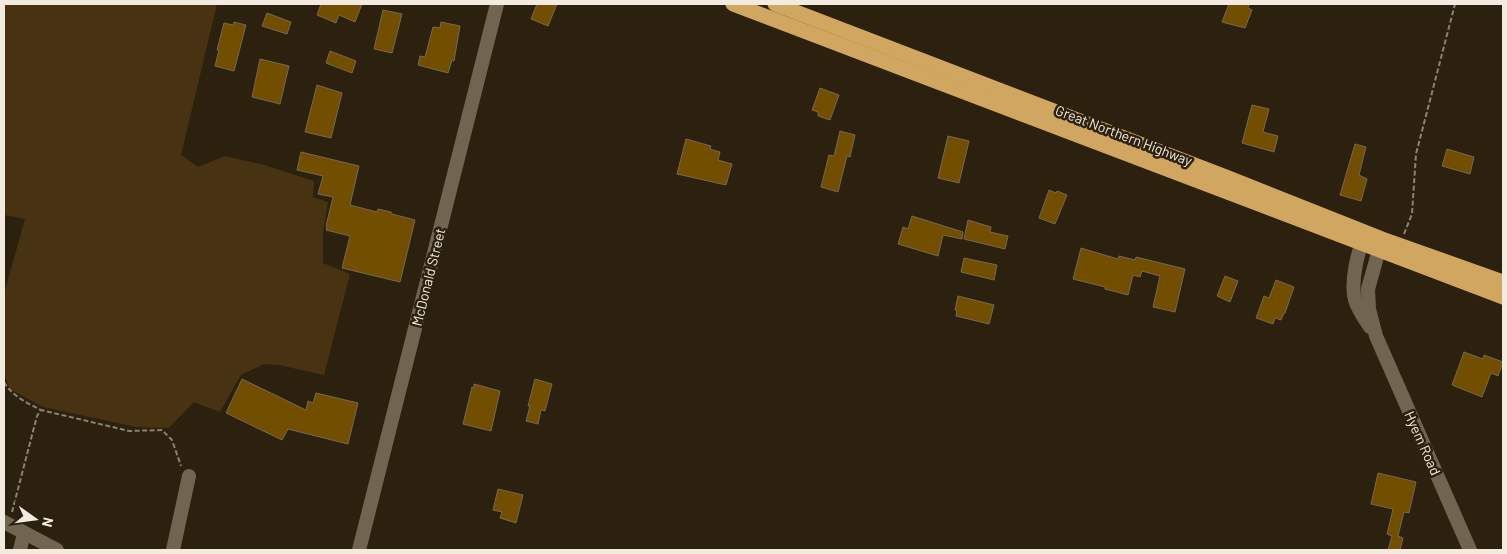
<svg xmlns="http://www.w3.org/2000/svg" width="1507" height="554" viewBox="0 0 1507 554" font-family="Barlow,sans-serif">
<rect width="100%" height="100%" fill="#2c210f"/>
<path fill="#473312" d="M 4,4 L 217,4 L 181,155 L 198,167 L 225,156 L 264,165 L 314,181 L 313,197 L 328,202 L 323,233 L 323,263 L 350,274 L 324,375 L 279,365 L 264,364 L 241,375 L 220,412 L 194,402 L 169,428 L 136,427 L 43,407 L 10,389 L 4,375 L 4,294 L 25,219 L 4,215 Z"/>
<g fill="#724e00" stroke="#756854">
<path d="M 321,4 L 362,4 L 355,22 L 339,15 L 336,23 L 317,15 Z"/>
<path d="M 537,4 L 557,4 L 548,26 L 531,19 Z"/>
<path d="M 1229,4 L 1249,4 L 1248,8 L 1252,10 L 1245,28 L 1222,22 Z"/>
<path d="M 383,10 L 402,14 L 392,53 L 374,49 Z"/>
<path d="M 267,13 L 291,22 L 287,34 L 262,26 Z"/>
<path d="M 234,22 L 246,25 L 234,71 L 215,66 L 219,50 L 217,50 L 224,23 L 233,25 Z"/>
<path d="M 441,22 L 460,26 L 454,61 L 452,60 L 448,73 L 418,65 L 420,56 L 425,57 L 433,27 L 440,28 Z"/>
<path d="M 330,51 L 356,61 L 352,73 L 326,63 Z"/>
<path d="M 260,59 L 289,66 L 280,104 L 252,97 Z"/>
<path d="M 317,85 L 342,93 L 331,138 L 305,132 Z"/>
<path d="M 820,88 L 839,95 L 830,120 L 818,116 L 818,112 L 812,110 Z"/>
<path d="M 1252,105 L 1269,109 L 1263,132 L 1278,136 L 1274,152 L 1242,143 Z"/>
<path d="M 840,131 L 855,135 L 850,157 L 847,156 L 838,192 L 821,187 L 829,155 L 834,156 Z"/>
<path d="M 948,136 L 969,141 L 959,183 L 938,178 Z"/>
<path d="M 686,139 L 711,146 L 710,149 L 720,152 L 718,160 L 732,164 L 726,185 L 677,174 Z"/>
<path d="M 1355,144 L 1366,147 L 1359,175 L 1367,179 L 1361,201 L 1340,195 Z"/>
<path d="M 1447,149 L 1474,157 L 1470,174 L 1442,166 Z"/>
<path d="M 301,152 L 359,166 L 350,205 L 377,212 L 378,209 L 391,212 L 392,214 L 415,220 L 400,282 L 342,268 L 350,236 L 326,230 L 327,226 L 326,226 L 333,197 L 318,194 L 323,176 L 297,170 Z"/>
<path d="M 1049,190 L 1056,193 L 1057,191 L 1067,195 L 1055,224 L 1039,218 Z"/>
<path d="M 912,216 L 963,232 L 962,239 L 943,235 L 938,256 L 898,244 L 903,227 L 908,229 Z"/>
<path d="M 968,220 L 991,227 L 990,232 L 1008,236 L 1005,249 L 964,239 Z"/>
<path d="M 1081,248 L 1118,259 L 1119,256 L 1135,260 L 1136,257 L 1185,269 L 1175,312 L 1153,307 L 1160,276 L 1142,271 L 1140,277 L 1133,275 L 1128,295 L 1105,289 L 1105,287 L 1073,279 Z"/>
<path d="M 964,258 L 997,265 L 994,280 L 961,272 Z"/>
<path d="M 1225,276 L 1238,281 L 1230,302 L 1217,296 Z"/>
<path d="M 1276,280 L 1294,287 L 1285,313 L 1284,313 L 1281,320 L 1275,318 L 1273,324 L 1256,318 L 1264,296 L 1269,298 Z"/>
<path d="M 958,296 L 994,305 L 989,324 L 956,316 L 957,311 L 955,310 Z"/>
<path d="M 1464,352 L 1483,359 L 1484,355 L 1503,362 L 1498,376 L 1491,373 L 1482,397 L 1452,385 Z"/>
<path d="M 242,379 L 306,410 L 308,401 L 313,403 L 316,393 L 358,403 L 348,444 L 288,429 L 282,440 L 226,413 Z"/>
<path d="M 535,379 L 552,384 L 545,411 L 541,410 L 538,424 L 526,421 L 530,406 L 528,406 Z"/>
<path d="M 474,384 L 500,391 L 491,431 L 463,424 L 472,387 L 474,388 Z"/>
<path d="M 1378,473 L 1416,482 L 1409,513 L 1404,512 L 1398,536 L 1403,538 L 1400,550 L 1388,550 L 1392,536 L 1387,534 L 1393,509 L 1371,504 Z"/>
<path d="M 498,489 L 523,495 L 516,523 L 500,518 L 502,512 L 493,510 Z"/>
</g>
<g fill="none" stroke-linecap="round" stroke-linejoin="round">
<g stroke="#8b8273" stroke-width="2" stroke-dasharray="5 2.5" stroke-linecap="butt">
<path d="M 1404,234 L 1412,214 L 1416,154 L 1455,4"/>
<path d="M 4,382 C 12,396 27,403 41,410"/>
<path d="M 12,512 L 37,416 L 41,410 L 129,431 L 162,430 L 172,440 L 181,466"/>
</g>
<g stroke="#716551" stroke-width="14">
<path d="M 1365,234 C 1358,251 1350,282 1355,300 C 1358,310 1364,318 1370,327"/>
<path d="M 1382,239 L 1368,289 L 1369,309 L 1376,336 L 1470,550"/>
<path d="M 4,522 L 57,550"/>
<path d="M 20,550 L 24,533"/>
<path d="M 173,550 L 189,476"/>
<path d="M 359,550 L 497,4"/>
</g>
<g stroke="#d1a661" stroke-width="15">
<path d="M 733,4 L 1503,297"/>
<path d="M 775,4 L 1226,177 L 1382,239 L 1503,282"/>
</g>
</g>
<g text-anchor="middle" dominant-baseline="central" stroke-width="5" stroke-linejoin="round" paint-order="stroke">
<g font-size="14" fill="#f3ebe0" stroke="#2c210f">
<text transform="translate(1124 135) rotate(21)">Great Northern Highway</text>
<text transform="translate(428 277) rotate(-76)">McDonald Street</text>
<text transform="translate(1423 443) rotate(66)">Hyem Road</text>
</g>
</g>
<rect width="1507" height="554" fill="none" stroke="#f3ebe0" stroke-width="10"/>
<g transform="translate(35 519) rotate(104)" stroke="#2c210f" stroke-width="4" paint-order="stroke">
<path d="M0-4L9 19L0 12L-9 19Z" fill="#f3ebe0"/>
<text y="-8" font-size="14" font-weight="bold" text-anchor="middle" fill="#f3ebe0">N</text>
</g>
</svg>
